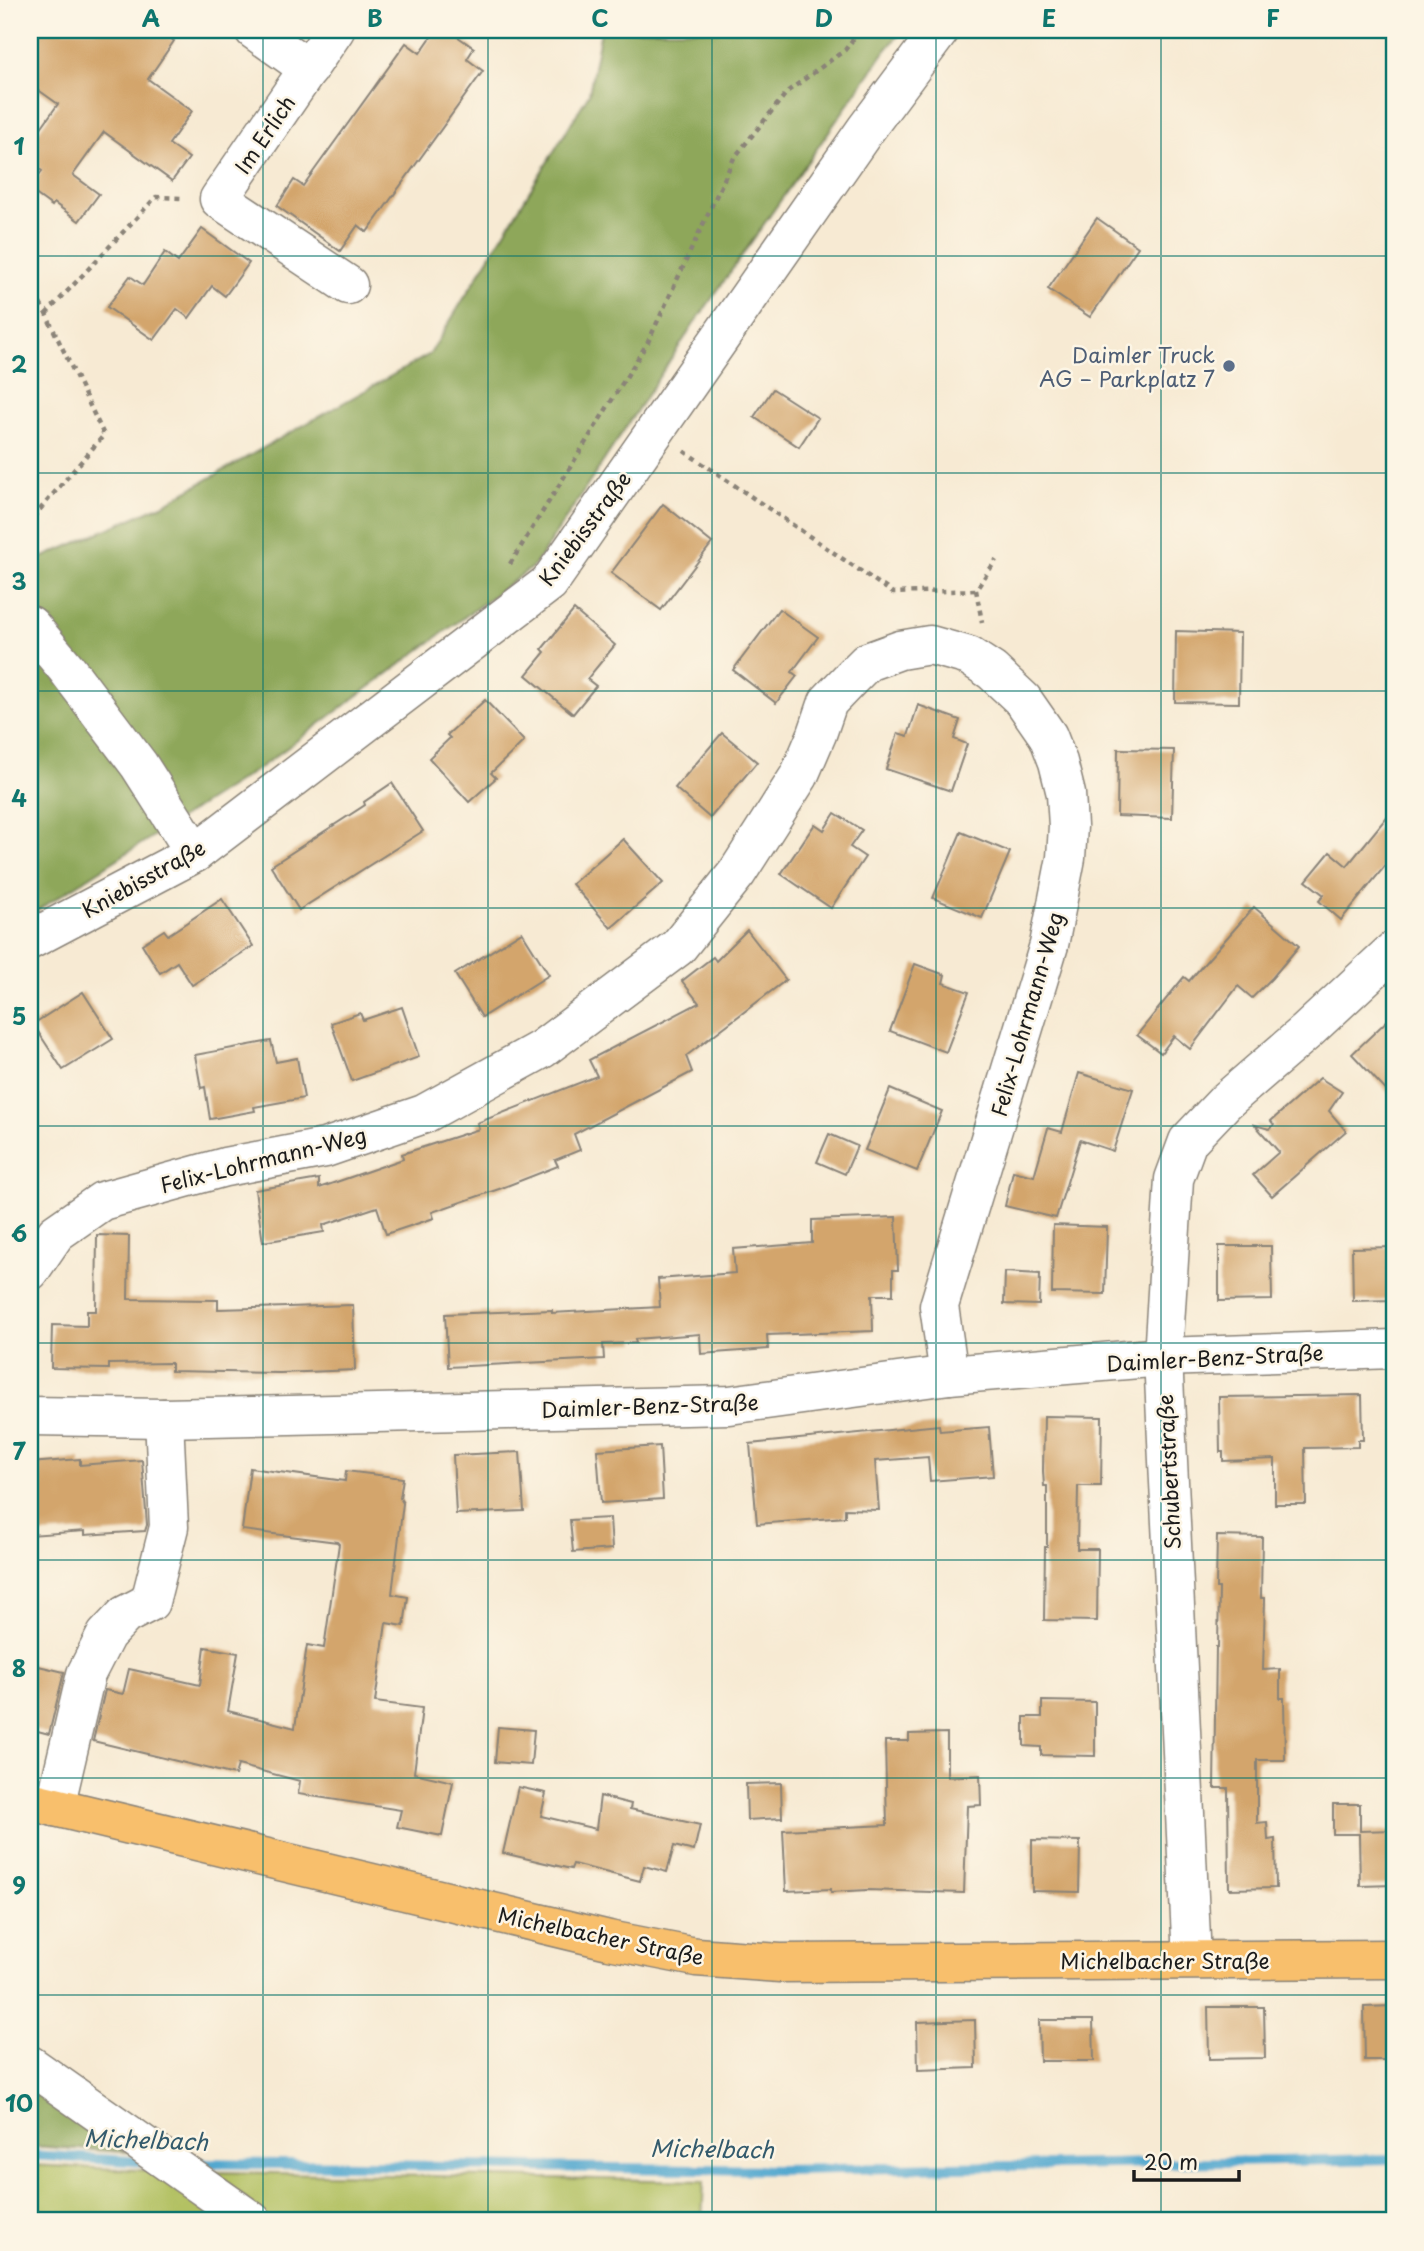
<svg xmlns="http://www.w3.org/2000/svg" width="1424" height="2251" viewBox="0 0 1424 2251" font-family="'Playpen Sans',sans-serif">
<rect width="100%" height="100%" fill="#fcf5e5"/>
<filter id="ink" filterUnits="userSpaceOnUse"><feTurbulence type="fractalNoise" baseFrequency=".0143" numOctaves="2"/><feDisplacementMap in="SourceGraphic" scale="14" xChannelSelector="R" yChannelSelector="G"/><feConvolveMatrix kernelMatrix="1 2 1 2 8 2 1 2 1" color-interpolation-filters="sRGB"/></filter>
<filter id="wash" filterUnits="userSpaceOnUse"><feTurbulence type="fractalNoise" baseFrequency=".00686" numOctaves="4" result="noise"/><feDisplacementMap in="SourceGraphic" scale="28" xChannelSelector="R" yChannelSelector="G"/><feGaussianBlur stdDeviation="1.57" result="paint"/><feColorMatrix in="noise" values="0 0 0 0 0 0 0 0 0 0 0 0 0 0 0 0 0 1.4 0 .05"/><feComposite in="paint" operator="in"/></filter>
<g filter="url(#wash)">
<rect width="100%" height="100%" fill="#f7ead3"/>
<g fill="#b3c164" stroke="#686e40" stroke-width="2">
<path d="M 30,2165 L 161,2171 L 224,2214 L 218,2221 L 30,2221 Z"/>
<path d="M 215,2172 L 704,2181 L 702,2221 L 270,2221 Z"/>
</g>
<g fill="#8ea75a" stroke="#55623b" stroke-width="2">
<path d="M 601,30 L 903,30 L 886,50 L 694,324 L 535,565 L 261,767 L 30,915 L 30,563 L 162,505 L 430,354 L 589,94 Z"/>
<path d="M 30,2088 L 126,2152 L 30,2146 Z"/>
</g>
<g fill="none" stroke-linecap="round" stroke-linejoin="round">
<g stroke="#52a8cf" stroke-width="10">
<path d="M 30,2155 L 146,2162"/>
<path d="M 190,2163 L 779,2170 L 1394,2159"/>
</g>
</g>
<g id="blocks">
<g fill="#d3a56c">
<path d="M 30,30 L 158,30 L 174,41 L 148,79 L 192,111 L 169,144 L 189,158 L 172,181 L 104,132 L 73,175 L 99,194 L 79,221 L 54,203 L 52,206 L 30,190 L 30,187 L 42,171 L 30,162 L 30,143 L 58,104 L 30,84 Z"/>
<path d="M 436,30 L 448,30 L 474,48 L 467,59 L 483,71 L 367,232 L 358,225 L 340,251 L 277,206 L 294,180 L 303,186 L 406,43 L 420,53 Z"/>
<path d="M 1097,218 L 1138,247 L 1090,317 L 1048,289 Z"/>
<path d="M 202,229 L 249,263 L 225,296 L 212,286 L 189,318 L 177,309 L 154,340 L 107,307 L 130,276 L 143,285 L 165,252 L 178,262 Z"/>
<path d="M 773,389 L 818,418 L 799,447 L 754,417 Z"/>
<path d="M 663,504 L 712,543 L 661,610 L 611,573 Z"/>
<path d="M 779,609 L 818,637 L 792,672 L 797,676 L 776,703 L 733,670 Z"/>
<path d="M 574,610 L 615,645 L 587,679 L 596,686 L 573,714 L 526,675 L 545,652 L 542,649 Z"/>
<path d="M 1176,631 L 1240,633 L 1239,703 L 1175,702 Z"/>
<path d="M 485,700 L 524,741 L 491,773 L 496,778 L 469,802 L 429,758 L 450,738 L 447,735 Z"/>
<path d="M 918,705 L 960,720 L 954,739 L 967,744 L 951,791 L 886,769 L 898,733 L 908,736 Z"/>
<path d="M 722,733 L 757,762 L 710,818 L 675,788 Z"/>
<path d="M 1118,749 L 1174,750 L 1172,818 L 1117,816 Z"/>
<path d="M 392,783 L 423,831 L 299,910 L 271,866 L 365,805 L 364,802 Z"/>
<path d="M 1394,808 L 1394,855 L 1341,920 L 1319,901 L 1324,895 L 1306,881 L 1330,852 L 1347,866 Z"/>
<path d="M 835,813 L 862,830 L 850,847 L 865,857 L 831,908 L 781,874 L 815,824 L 824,830 Z"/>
<path d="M 961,832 L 1010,852 L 982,918 L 933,898 Z"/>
<path d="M 623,839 L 663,883 L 611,928 L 572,884 Z"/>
<path d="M 222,899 L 253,946 L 192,985 L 177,962 L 160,973 L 142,944 L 164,930 L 168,935 Z"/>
<path d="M 1254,907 L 1299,946 L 1272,978 L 1252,998 L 1238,986 L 1190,1049 L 1174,1036 L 1161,1053 L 1137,1035 L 1184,977 L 1189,981 Z"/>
<path d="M 747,930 L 786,980 L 686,1056 L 692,1072 L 574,1134 L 580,1150 L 555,1160 L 558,1166 L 499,1189 L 432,1212 L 434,1218 L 386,1234 L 377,1207 L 323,1225 L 324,1232 L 263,1242 L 255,1190 L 319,1179 L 319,1188 L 403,1159 L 402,1154 L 479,1129 L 477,1123 L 597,1076 L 589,1060 L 699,1003 L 682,981 L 713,957 L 716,961 Z"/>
<path d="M 522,932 L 549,975 L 482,1017 L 455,974 Z"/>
<path d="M 915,964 L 945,975 L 943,983 L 969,992 L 946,1052 L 890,1031 Z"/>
<path d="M 83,992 L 113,1039 L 63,1070 L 33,1024 Z"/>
<path d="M 402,1007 L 419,1057 L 352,1081 L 331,1023 L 360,1013 L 363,1020 Z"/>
<path d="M 1394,1014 L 1394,1099 L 1352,1054 Z"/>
<path d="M 271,1041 L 276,1062 L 297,1058 L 304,1098 L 254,1107 L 255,1111 L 210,1119 L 205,1087 L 201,1088 L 195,1055 Z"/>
<path d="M 1079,1073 L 1133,1089 L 1113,1151 L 1080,1140 L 1056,1218 L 1005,1206 L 1013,1171 L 1034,1176 L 1048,1128 L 1062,1132 Z"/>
<path d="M 1320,1078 L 1342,1092 L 1329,1111 L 1346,1131 L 1272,1196 L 1253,1175 L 1279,1152 L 1255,1125 L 1269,1129 L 1274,1125 L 1271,1121 Z"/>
<path d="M 890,1089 L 942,1111 L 917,1171 L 865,1150 Z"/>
<path d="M 829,1134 L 857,1146 L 845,1174 L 817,1162 Z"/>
<path d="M 896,1217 L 898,1270 L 893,1270 L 893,1295 L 872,1295 L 873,1331 L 767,1335 L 768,1349 L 701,1354 L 700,1334 L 635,1339 L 636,1343 L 603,1344 L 604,1359 L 448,1367 L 445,1314 L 552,1310 L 552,1313 L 660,1307 L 658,1279 L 735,1273 L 733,1249 L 812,1243 L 812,1220 Z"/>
<path d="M 1053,1225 L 1107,1227 L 1105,1294 L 1052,1293 Z"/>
<path d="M 97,1235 L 129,1236 L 128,1299 L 218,1300 L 218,1309 L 353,1305 L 355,1370 L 280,1373 L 171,1371 L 171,1363 L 109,1364 L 109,1369 L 51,1368 L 52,1325 L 87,1326 L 87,1311 L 96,1311 Z"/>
<path d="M 1219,1246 L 1271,1246 L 1272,1300 L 1219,1301 Z"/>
<path d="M 1394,1247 L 1394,1300 L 1353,1301 L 1352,1248 Z"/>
<path d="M 1005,1272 L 1040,1274 L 1039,1305 L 1004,1304 Z"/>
<path d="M 1362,1395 L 1363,1440 L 1358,1440 L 1358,1447 L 1305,1448 L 1306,1504 L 1275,1504 L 1275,1459 L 1223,1461 L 1223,1452 L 1220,1452 L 1219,1397 Z"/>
<path d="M 1044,1416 L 1102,1417 L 1101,1486 L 1078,1486 L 1077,1549 L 1098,1549 L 1097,1621 L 1044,1620 L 1045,1547 L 1047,1547 L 1047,1486 L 1044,1486 L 1043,1471 Z"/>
<path d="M 939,1425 L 940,1431 L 989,1427 L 993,1476 L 930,1481 L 928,1457 L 875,1461 L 879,1510 L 845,1509 L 845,1517 L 757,1524 L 750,1444 Z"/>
<path d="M 660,1446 L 663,1499 L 601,1503 L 597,1450 Z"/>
<path d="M 520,1452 L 524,1511 L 456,1514 L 453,1455 Z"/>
<path d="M 80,1459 L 80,1465 L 142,1460 L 147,1525 L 145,1531 L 85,1535 L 85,1531 L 30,1535 L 30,1463 Z"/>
<path d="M 250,1468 L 345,1481 L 346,1471 L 403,1478 L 400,1498 L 403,1503 L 392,1594 L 408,1597 L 404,1626 L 386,1623 L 375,1702 L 422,1708 L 414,1773 L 453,1782 L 442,1836 L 397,1827 L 401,1810 L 298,1794 L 300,1781 L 238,1765 L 235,1775 L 93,1741 L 105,1690 L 123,1694 L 129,1669 L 200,1685 L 205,1647 L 238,1653 L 228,1711 L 295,1728 L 307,1645 L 324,1648 L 339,1544 L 337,1542 L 242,1530 Z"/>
<path d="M 610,1518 L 612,1549 L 573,1552 L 570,1520 Z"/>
<path d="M 1217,1536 L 1262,1537 L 1261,1598 L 1265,1598 L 1263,1670 L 1280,1669 L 1280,1698 L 1284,1698 L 1285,1760 L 1257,1760 L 1257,1823 L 1267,1822 L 1268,1840 L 1275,1839 L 1276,1888 L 1229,1889 L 1228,1788 L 1214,1788 L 1216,1647 L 1218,1647 L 1219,1588 L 1216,1588 Z"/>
<path d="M 30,1664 L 64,1672 L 49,1734 L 30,1729 Z"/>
<path d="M 1042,1701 L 1095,1702 L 1095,1756 L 1041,1755 L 1041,1747 L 1024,1746 L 1024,1717 L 1042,1717 Z"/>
<path d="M 498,1727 L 534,1730 L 531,1765 L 495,1762 Z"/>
<path d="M 947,1733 L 947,1777 L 980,1775 L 981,1805 L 967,1806 L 964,1893 L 867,1890 L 831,1892 L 831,1889 L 786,1891 L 783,1830 L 887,1825 L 885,1741 L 909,1741 L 909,1734 Z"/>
<path d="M 781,1783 L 782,1818 L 747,1820 L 746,1784 Z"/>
<path d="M 518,1787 L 546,1793 L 541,1816 L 596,1829 L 600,1796 L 631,1804 L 630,1809 L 700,1825 L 694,1851 L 674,1846 L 667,1872 L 644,1866 L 640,1881 L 573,1864 L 571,1869 L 503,1853 Z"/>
<path d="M 1333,1804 L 1360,1804 L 1360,1831 L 1394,1830 L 1394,1885 L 1360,1886 L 1359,1834 L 1333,1834 Z"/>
<path d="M 1032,1840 L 1080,1841 L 1079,1892 L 1032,1891 Z"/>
<path d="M 1394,2006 L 1394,2060 L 1365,2060 L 1364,2007 Z"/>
<path d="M 1208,2007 L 1264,2007 L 1265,2058 L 1209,2059 Z"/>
<path d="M 975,2020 L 976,2068 L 918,2070 L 917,2022 Z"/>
<path d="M 1039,2020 L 1093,2020 L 1094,2061 L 1040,2061 Z"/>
</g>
</g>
</g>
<g filter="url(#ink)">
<use href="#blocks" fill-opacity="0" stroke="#8a8378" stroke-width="2"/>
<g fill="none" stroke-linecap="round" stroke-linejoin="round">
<defs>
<g id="minor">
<path d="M 254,30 L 309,69"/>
<path d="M 335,30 L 219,199 L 348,285"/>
<path d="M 30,625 L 66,668 L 139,765 L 195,853"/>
<path d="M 30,940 L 195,853 L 549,583 L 866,129 L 940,30"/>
<path d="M 30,1271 L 56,1233 L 102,1201 L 225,1167 L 325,1148 L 424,1114 L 542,1049 L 678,947 L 737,873 L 799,776 L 817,734 L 828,702 L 850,679 L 867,662 L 900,650 L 930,645 L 969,656 L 992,671 L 1023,700 L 1048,736 L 1058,762 L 1066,794 L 1068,826 L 1066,858 L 1049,945 L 939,1306 L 949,1375"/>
<path d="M 30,1416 L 164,1418 L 729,1405 L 949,1375 L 1163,1357 L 1394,1349"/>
<path d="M 55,1807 L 86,1674 L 106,1635 L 125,1615 L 150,1602 L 169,1527 L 164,1418"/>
<path d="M 1192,1959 L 1163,1357 L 1174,1179 L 1188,1141 L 1226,1101 L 1306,1032 L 1394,950"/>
<path d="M 30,2065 L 252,2221"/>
</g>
<path id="major" d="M 30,1801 L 609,1940 L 696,1957 L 780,1963 L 1394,1959"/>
</defs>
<use href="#minor" stroke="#8a8378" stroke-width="41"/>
<use href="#major" stroke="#8a8378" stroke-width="41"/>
<g stroke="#8a8378" stroke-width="4.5" stroke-dasharray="5 5" stroke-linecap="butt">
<path d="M 30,286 L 46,314 L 104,435 L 30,521"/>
<path d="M 46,314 L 156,197 L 183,198"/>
<path d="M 684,451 L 893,593 L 976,590 L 996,560"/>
<path d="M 510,564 L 648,342 L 734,158 L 788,91 L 845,50 L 860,30"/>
<path d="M 976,590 L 982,622"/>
</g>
<use href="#minor" stroke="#fff" stroke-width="38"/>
<use href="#major" stroke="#f8bf6c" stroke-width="38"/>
</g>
</g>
<path fill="none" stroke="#0f766e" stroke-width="2" stroke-opacity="0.55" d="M 263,30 L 263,2221M 488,30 L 488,2221M 712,30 L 712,2221M 936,30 L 936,2221M 1161,30 L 1161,2221M 30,256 L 1394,256M 30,473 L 1394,473M 30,691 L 1394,691M 30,908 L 1394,908M 30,1126 L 1394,1126M 30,1343 L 1394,1343M 30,1560 L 1394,1560M 30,1778 L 1394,1778M 30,1995 L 1394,1995"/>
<circle fill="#5c6f8a" stroke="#fcf5e5" stroke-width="2.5" cx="1229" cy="366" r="7"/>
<g text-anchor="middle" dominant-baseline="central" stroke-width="5" stroke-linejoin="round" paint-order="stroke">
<g font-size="21" fill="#1c1c1c" stroke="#fcf5e5">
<text transform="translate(264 134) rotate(-56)">Im Erlich</text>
<text transform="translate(584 528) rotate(-53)">Kniebisstraße</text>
<text transform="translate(143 878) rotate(-29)">Kniebisstraße</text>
<text transform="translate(1026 1014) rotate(-74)">Felix-Lohrmann-Weg</text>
<text transform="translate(263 1159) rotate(-14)">Felix-Lohrmann-Weg</text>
<text transform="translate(1215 1357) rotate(-3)">Daimler-Benz-Straße</text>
<text transform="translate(650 1405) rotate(-2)">Daimler-Benz-Straße</text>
<text transform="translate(1168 1472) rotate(-93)">Schubertstraße</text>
<text transform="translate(601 1935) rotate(12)">Michelbacher Straße</text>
<text x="1165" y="1960">Michelbacher Straße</text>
</g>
<g font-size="21" fill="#4e5e75" stroke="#fcf5e5" text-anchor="end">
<text x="1215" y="354">Daimler Truck<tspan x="1215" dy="24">AG − Parkplatz 7</tspan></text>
</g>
<g font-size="23" font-style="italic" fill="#345b6d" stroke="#fcf5e5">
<text transform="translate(146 2139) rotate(2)">Michelbach</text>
<text transform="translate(712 2148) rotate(1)">Michelbach</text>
</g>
</g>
<rect width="1424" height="2251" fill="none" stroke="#fcf5e5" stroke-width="77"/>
<path d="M1134 2170v10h105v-10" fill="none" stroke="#1c1c1c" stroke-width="3.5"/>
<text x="1144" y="2170" font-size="21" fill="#1c1c1c" stroke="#fcf5e5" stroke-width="5" paint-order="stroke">20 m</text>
<rect x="38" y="38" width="1348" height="2174" fill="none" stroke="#0f766e" stroke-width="2.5"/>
<g font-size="23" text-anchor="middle" font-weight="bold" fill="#0f766e">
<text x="151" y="27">A</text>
<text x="375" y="27">B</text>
<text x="600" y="27">C</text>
<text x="824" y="27">D</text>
<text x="1049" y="27">E</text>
<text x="1273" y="27">F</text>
<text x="19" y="155">1</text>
<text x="19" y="373">2</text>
<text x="19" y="590">3</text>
<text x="19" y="807">4</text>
<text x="19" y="1025">5</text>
<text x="19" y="1242">6</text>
<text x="19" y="1460">7</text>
<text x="19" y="1677">8</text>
<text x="19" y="1894">9</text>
<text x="19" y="2112">10</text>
</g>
</svg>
